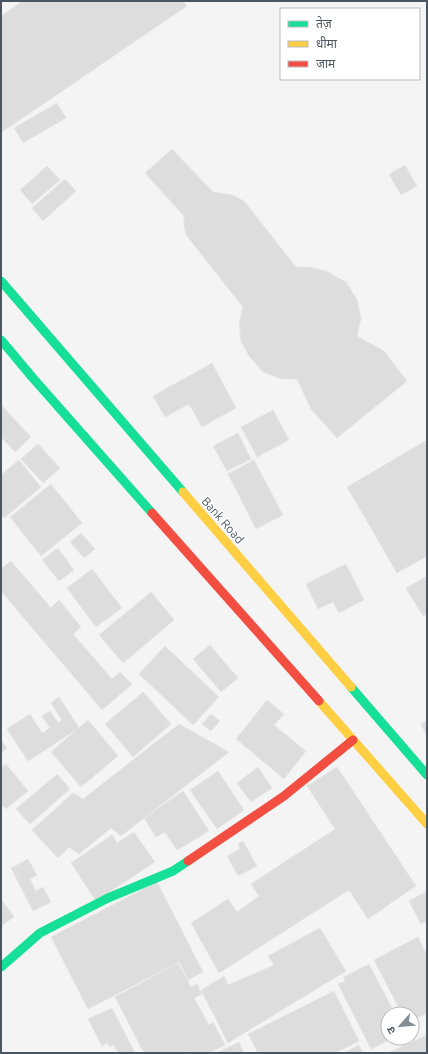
<svg xmlns="http://www.w3.org/2000/svg" width="428" height="1054" viewBox="0 0 428 1054" font-family="Ubuntu,'Noto Sans Devanagari',sans-serif">
<rect width="100%" height="100%" fill="#f4f4f4"/>
<g fill="#ddddde" stroke="#e5e6e7">
<path d="M 23,1 L 183,1 L 187,6 L 2,132 L 1,130 L 1,16 Z"/>
<path d="M 57,103 L 66,118 L 23,143 L 14,128 Z"/>
<path d="M 172,149 L 213,192 L 232,195 L 244,201 L 296,267 L 309,267 L 326,271 L 346,282 L 357,300 L 361,318 L 357,336 L 384,351 L 407,381 L 337,438 L 311,409 L 297,379 L 282,379 L 263,372 L 249,356 L 241,341 L 239,324 L 243,307 L 186,235 L 184,225 L 184,216 L 145,173 Z"/>
<path d="M 405,165 L 417,186 L 401,195 L 389,174 Z"/>
<path d="M 47,166 L 60,180 L 32,204 L 20,190 Z"/>
<path d="M 65,179 L 76,191 L 43,221 L 32,208 Z"/>
<path d="M 212,363 L 236,408 L 202,427 L 189,404 L 165,417 L 153,396 Z"/>
<path d="M 1,405 L 31,437 L 15,452 L 1,437 Z"/>
<path d="M 273,410 L 289,440 L 257,457 L 241,427 Z"/>
<path d="M 238,433 L 251,459 L 227,471 L 213,446 Z"/>
<path d="M 427,440 L 427,556 L 397,573 L 347,487 Z"/>
<path d="M 38,444 L 60,468 L 43,483 L 21,459 Z"/>
<path d="M 19,460 L 41,487 L 4,518 L 1,514 L 1,475 Z"/>
<path d="M 254,460 L 283,515 L 256,529 L 228,474 Z"/>
<path d="M 51,484 L 82,523 L 41,556 L 10,517 Z"/>
<path d="M 81,533 L 95,549 L 84,558 L 70,542 Z"/>
<path d="M 58,548 L 74,570 L 59,581 L 42,560 Z"/>
<path d="M 11,561 L 51,608 L 59,600 L 81,627 L 73,634 L 112,679 L 120,672 L 132,684 L 102,710 L 1,591 L 1,569 Z"/>
<path d="M 346,564 L 364,600 L 339,613 L 333,602 L 318,609 L 306,584 Z"/>
<path d="M 92,569 L 122,608 L 96,627 L 67,588 Z"/>
<path d="M 427,576 L 427,614 L 423,616 L 406,588 Z"/>
<path d="M 151,592 L 174,620 L 123,663 L 99,635 Z"/>
<path d="M 210,645 L 238,678 L 221,692 L 193,659 Z"/>
<path d="M 165,646 L 219,697 L 193,725 L 139,674 Z"/>
<path d="M 143,692 L 171,724 L 133,757 L 105,724 Z"/>
<path d="M 59,697 L 79,728 L 28,761 L 7,729 L 30,714 L 42,733 L 50,728 L 42,716 L 50,711 L 58,723 L 62,720 L 51,703 Z"/>
<path d="M 267,700 L 284,714 L 274,725 L 306,751 L 284,779 L 236,739 Z"/>
<path d="M 211,714 L 220,721 L 211,731 L 202,724 Z"/>
<path d="M 88,720 L 118,756 L 81,787 L 51,752 Z"/>
<path d="M 427,721 L 427,736 L 421,724 Z"/>
<path d="M 179,724 L 229,752 L 121,836 L 111,828 L 79,854 L 69,847 L 58,858 L 32,830 L 73,793 L 83,799 Z"/>
<path d="M 1,740 L 7,748 L 1,754 Z"/>
<path d="M 6,764 L 28,791 L 6,809 L 1,804 L 1,768 Z"/>
<path d="M 258,767 L 272,788 L 251,802 L 237,783 Z"/>
<path d="M 337,767 L 416,886 L 368,919 L 349,890 L 219,973 L 191,923 L 228,899 L 237,912 L 259,896 L 251,884 L 335,829 L 307,786 Z"/>
<path d="M 218,771 L 244,810 L 217,829 L 190,790 Z"/>
<path d="M 57,774 L 70,789 L 30,824 L 16,809 Z"/>
<path d="M 183,791 L 209,831 L 177,850 L 165,832 L 156,837 L 144,818 Z"/>
<path d="M 134,832 L 155,862 L 96,901 L 71,863 L 112,835 L 117,843 Z"/>
<path d="M 243,841 L 257,866 L 238,876 L 227,856 L 240,849 L 238,844 Z"/>
<path d="M 28,859 L 37,875 L 30,879 L 36,891 L 43,887 L 51,902 L 33,911 L 11,868 Z"/>
<path d="M 157,882 L 203,972 L 188,980 L 179,962 L 88,1009 L 51,937 Z"/>
<path d="M 427,891 L 427,921 L 421,924 L 409,901 Z"/>
<path d="M 1,899 L 14,917 L 1,926 Z"/>
<path d="M 320,928 L 346,971 L 228,1043 L 201,990 L 224,976 L 228,985 L 274,965 L 268,956 Z"/>
<path d="M 418,937 L 427,955 L 427,1013 L 412,1021 L 412,1014 L 402,1014 L 374,960 Z"/>
<path d="M 178,963 L 191,987 L 197,984 L 202,994 L 194,998 L 209,1025 L 213,1022 L 225,1045 L 209,1053 L 191,1053 L 190,1051 L 186,1053 L 144,1053 L 115,997 Z"/>
<path d="M 369,964 L 395,1014 L 388,1014 L 388,1038 L 393,1038 L 371,1049 L 338,984 L 345,981 L 344,977 Z"/>
<path d="M 334,991 L 359,1041 L 335,1053 L 258,1053 L 248,1034 Z"/>
<path d="M 112,1008 L 135,1053 L 118,1053 L 114,1045 L 110,1047 L 107,1043 L 102,1046 L 88,1019 Z"/>
<path d="M 427,1035 L 427,1053 L 388,1053 Z"/>
<path d="M 239,1042 L 244,1053 L 217,1053 Z"/>
<path d="M 359,1045 L 363,1053 L 344,1053 Z"/>
</g>
<g fill="none" stroke-linecap="round" stroke-linejoin="round">
<g stroke="#16e098" stroke-width="9">
<path d="M 1,281 L 183,492"/>
<path d="M 1,340 L 32,377 L 152,513"/>
<path d="M 351,687 L 427,775"/>
<path d="M 1,967 L 40,933 L 108,898 L 173,871 L 188,861"/>
</g>
<g stroke="#ffcf43" stroke-width="9">
<path d="M 183,492 L 351,687"/>
<path d="M 319,701 L 427,824"/>
</g>
<g stroke="#f24e42" stroke-width="9">
<path d="M 152,513 L 319,701"/>
<path d="M 188,861 L 284,796 L 353,740"/>
</g>
</g>
<g text-anchor="middle" dominant-baseline="central" stroke-width="3" stroke-linejoin="round" paint-order="stroke">
<g font-size="12" fill="#4a5661" stroke="#fff">
<text transform="translate(223 520) rotate(49)">Bank Road</text>
</g>
</g>
<rect width="428" height="1054" fill="none" stroke="#4a5661" stroke-width="4"/>
<rect x="280" y="8" width="140" height="72" fill="#ffffff" stroke="#b7bbc0"/>
<rect x="288" y="21" width="20" height="6" fill="#16e098" stroke="#b7bbc0"/>
<text x="316" y="28" font-size="12" fill="#4a5661">तेज़</text>
<rect x="288" y="41" width="20" height="6" fill="#ffcf43" stroke="#b7bbc0"/>
<text x="316" y="48" font-size="12" fill="#4a5661">धीमा</text>
<rect x="288" y="61" width="20" height="6" fill="#f24e42" stroke="#b7bbc0"/>
<text x="316" y="68" font-size="12" fill="#4a5661">जाम</text>
<g transform="translate(400 1026) rotate(243)"><circle r="19" fill="#ffffff" stroke="#b7bbc0"/>
<path d="M0-3L7 15L0 10L-7 15Z" fill="#868d94"/>
<text y="-6" font-size="11" font-weight="bold" text-anchor="middle" fill="#4a5661">उ</text>
</g>
</svg>
